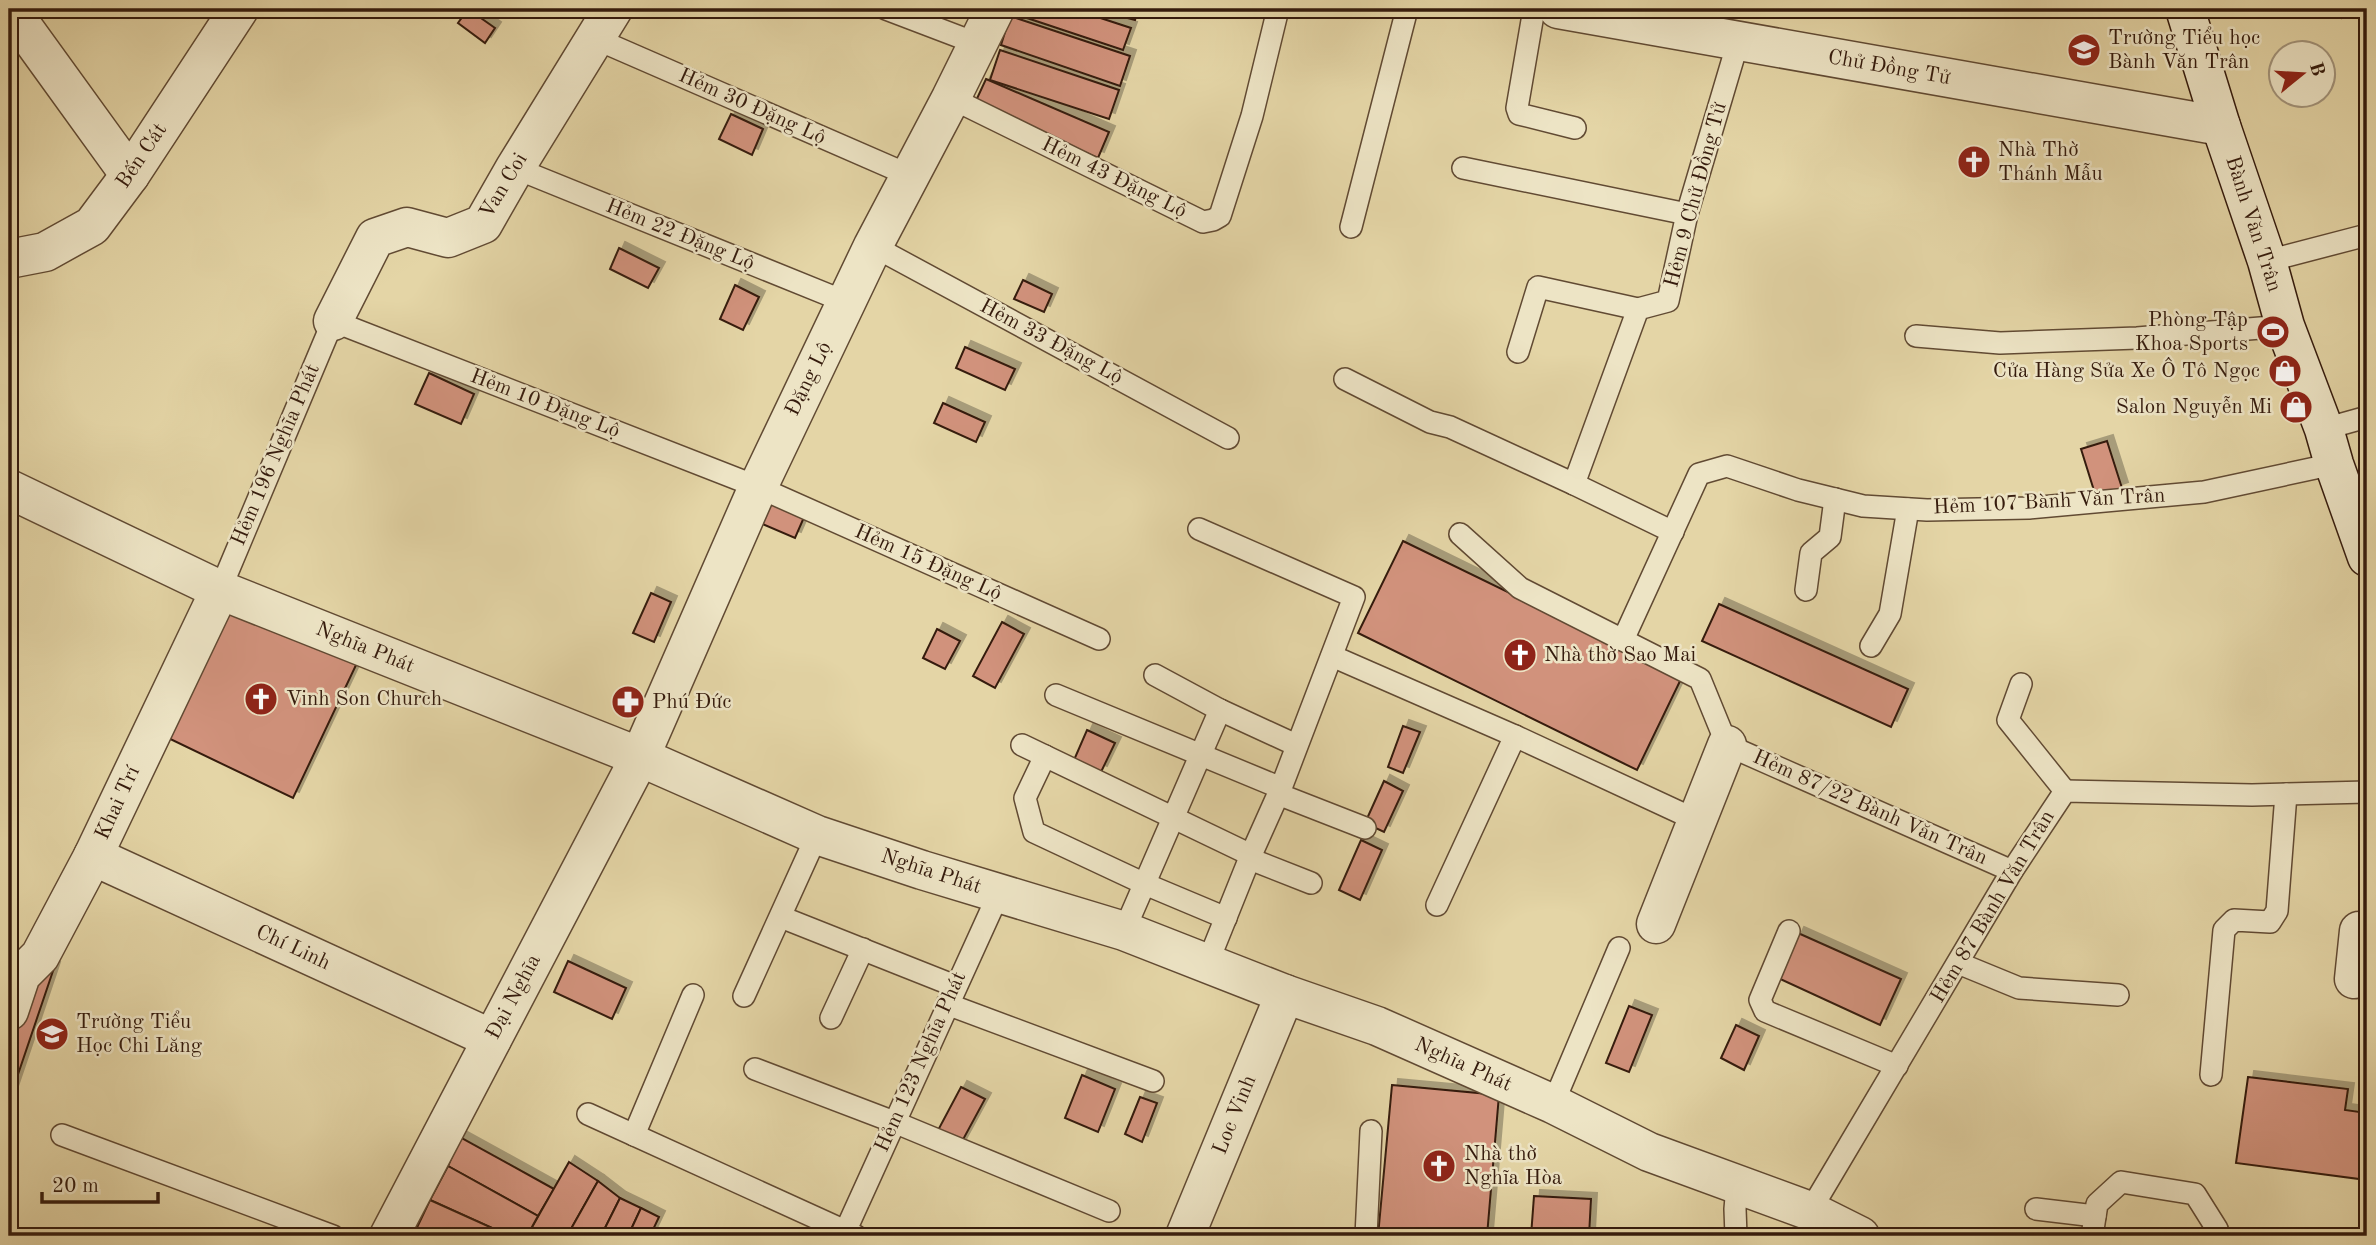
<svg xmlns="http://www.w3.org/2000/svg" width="2376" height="1245" viewBox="0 0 2376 1245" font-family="'Old Standard TT',serif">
<defs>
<filter id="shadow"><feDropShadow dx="6" dy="-6" stdDeviation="0" flood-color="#0004"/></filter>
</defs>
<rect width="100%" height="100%" fill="#e4d5a6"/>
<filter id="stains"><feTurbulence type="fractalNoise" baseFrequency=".00286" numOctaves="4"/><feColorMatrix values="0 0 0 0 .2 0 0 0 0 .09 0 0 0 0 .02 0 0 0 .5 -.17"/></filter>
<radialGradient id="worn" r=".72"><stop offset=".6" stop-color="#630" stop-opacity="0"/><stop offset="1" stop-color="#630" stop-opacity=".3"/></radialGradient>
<g fill="#d1927b" stroke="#351b0d" stroke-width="2" filter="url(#shadow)">
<path d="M 468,9 L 495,28 L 485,43 L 458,23 Z"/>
<path d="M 1030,9 L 1073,9 L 1131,28 L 1123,50 L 1027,18 Z"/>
<path d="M 1094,9 L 1138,9 L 1135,20 Z"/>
<path d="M 2339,9 L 2367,9 L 2367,38 L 2360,12 L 2342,18 Z"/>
<path d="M 1010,16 L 1130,56 L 1120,86 L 1001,45 Z"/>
<path d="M 1000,50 L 1119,90 L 1109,119 L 990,80 Z"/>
<path d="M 986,79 L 1109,132 L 1098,158 L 974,105 Z"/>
<path d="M 731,114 L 763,129 L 752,155 L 719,139 Z"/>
<path d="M 619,248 L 659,268 L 648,288 L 610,269 Z"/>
<path d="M 1023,280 L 1052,294 L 1044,312 L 1014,299 Z"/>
<path d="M 735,285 L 759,297 L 743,330 L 720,319 Z"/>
<path d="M 965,347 L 1015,369 L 1005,390 L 956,368 Z"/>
<path d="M 429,373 L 474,394 L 461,424 L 415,404 Z"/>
<path d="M 943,403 L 985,422 L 976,442 L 934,423 Z"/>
<path d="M 2107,441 L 2122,488 L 2096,497 L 2081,449 Z"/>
<path d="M 770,499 L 805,515 L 795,538 L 760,523 Z"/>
<path d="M 1403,541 L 1682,677 L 1637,770 L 1358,633 Z"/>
<path d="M 651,593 L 671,602 L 654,642 L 633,633 Z"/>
<path d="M 228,601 L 357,663 L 293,798 L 164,736 Z"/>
<path d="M 1719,604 L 1908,689 L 1891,727 L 1702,641 Z"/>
<path d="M 1002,622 L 1024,634 L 995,688 L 973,676 Z"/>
<path d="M 937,629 L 960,641 L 945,669 L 923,658 Z"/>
<path d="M 1403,726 L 1420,732 L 1403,773 L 1388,767 Z"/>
<path d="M 1087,730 L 1115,743 L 1101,772 L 1074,760 Z"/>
<path d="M 1384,781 L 1403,791 L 1384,832 L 1365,823 Z"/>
<path d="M 1361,840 L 1382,850 L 1360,900 L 1339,890 Z"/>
<path d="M 1798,933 L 1901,979 L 1880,1025 L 1778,978 Z"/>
<path d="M 33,961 L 54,968 L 9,1101 L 9,1031 Z"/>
<path d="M 568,961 L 626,988 L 612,1019 L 554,992 Z"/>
<path d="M 1629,1006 L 1652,1015 L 1629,1072 L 1606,1063 Z"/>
<path d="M 1736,1025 L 1759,1036 L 1744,1070 L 1721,1058 Z"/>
<path d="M 1082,1075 L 1115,1089 L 1098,1132 L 1065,1118 Z"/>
<path d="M 2248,1077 L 2348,1089 L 2345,1110 L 2367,1113 L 2367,1180 L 2236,1163 Z"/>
<path d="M 1392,1085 L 1499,1095 L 1487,1236 L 1378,1236 Z"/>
<path d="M 961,1087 L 985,1099 L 959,1147 L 936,1134 Z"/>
<path d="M 1140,1097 L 1157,1103 L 1142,1142 L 1125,1134 Z"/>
<path d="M 460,1137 L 554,1189 L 538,1216 L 448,1166 Z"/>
<path d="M 569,1162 L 598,1181 L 567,1236 L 527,1236 Z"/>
<path d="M 448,1166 L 538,1216 L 527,1236 L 510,1236 L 430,1200 Z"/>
<path d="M 598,1181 L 620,1198 L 601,1236 L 567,1236 Z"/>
<path d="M 1534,1196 L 1591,1199 L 1589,1236 L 1531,1236 Z"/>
<path d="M 620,1198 L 641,1208 L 628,1236 L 601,1236 Z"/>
<path d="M 430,1200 L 510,1236 L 413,1236 Z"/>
<path d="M 641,1208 L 659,1217 L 650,1236 L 628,1236 Z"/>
</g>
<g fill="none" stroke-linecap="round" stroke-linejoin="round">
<defs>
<g id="lane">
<path d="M 886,9 L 978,44"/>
<path d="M 1534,9 L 1517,108 L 1519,114 L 1575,128"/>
<path d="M 594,38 L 911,176"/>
<path d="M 951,98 L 1203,222 L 1213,220 L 1220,216 L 1252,116 L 1278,9"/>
<path d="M 515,168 L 846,302"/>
<path d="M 1463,168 L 1687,214"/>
<path d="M 1351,227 L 1407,9"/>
<path d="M 873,246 L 1228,438"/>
<path d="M 2267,261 L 2367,235"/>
<path d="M 1916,336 L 2000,343 L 2137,338 L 2285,326"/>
<path d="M 1518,352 L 1538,287 L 1638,309"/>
<path d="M 1345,379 L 1430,422 L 1450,427 L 1574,484 L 1638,309 L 1668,301 L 1687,214 L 1738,42"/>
<path d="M 2324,429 L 2367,417"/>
<path d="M 1574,484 L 1673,532"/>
<path d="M 1199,529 L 1354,597 L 1281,788 L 1251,855 L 1208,962"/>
<path d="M 1460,534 L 1520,588 L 1700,679 L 1727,745 L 2012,871"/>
<path d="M 220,590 L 333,321 L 758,487 L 1099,639"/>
<path d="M 1806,590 L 1811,553 L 1830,537 L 1835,499"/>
<path d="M 1623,640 L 1699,474 L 1727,466 L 1798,490 L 1863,506 L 1927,510 L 2029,508 L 2204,492 L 2334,464"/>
<path d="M 1871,646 L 1890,614 L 1908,509"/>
<path d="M 1332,656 L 1515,736 L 1696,820"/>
<path d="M 1155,675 L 1220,710 L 1296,745"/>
<path d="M 2021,684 L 2008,720 L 2065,791"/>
<path d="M 1056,695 L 1281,788"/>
<path d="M 1022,745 L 1251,855"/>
<path d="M 1045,756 L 1025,798 L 1034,832 L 1145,884 L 1226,918"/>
<path d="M 1278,794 L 1365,828"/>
<path d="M 1250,859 L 1311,883"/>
<path d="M 1437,905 L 1515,736"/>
<path d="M 781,917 L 955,986"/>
<path d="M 1124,931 L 1220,710"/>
<path d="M 1789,931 L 1760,1000 L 1765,1011 L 1897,1066"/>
<path d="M 1958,963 L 2019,988 L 2118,995"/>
<path d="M 744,996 L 817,835"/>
<path d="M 947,1004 L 1153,1081"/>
<path d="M 831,1018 L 863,949"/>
<path d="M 755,1069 L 894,1122 L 1109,1211"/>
<path d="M 2211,1075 L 2224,930 L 2234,920 L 2270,922 L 2277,911 L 2286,794"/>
<path d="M 1553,1104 L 1619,948"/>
<path d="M 588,1114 L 856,1236"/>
<path d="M 62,1135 L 333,1236"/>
<path d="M 634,1135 L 693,995"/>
<path d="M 2036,1209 L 2095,1216"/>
<path d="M 1810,1211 L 2012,871 L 2065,791 L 2252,795 L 2367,792"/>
<path d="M 845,1232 L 999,893"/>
<path d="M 1366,1236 L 1371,1131"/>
<path d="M 1736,1236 L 1735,1209 L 1737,1186"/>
<path d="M 2092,1236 L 2097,1204 L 2121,1182 L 2195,1194 L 2217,1229 L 2215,1236"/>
</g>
<g id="street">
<path d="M 10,9 L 130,175"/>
<path d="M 1558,9 L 2221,126"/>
<path d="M 9,259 L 45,252 L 92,226 L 130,175 L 239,9"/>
<path d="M 333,321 L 375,238 L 407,227 L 448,238 L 483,224 L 515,168 L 613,9"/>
<path d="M 9,489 L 220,590 L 640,757 L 817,835 L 922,870 L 1124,931 L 1285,994 L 1377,1026 L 1553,1104 L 1649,1152 L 1810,1211 L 1860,1236"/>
<path d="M 93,856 L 492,1039"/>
<path d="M 1656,924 L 1727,745"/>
<path d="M 2354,979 L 2359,931 L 2367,931"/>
<path d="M 9,1011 L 21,975 L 40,956 L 93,856 L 220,590"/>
<path d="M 389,1236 L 640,757 L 758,487 L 873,246 L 951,98 L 995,9"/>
<path d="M 1185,1236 L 1285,994"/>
</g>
<path id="secondary" d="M 2185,9 L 2221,126 L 2267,261 L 2285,326 L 2324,429 L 2334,464 L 2367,557"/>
</defs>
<use href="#lane" stroke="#614a33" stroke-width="24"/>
<use href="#street" stroke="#614a33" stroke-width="41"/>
<use href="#secondary" stroke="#351b0d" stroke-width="41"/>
<use href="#lane" stroke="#ede4c5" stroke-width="21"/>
<use href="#street" stroke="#ede4c5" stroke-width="38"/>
<use href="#secondary" stroke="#ede4c5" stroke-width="38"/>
</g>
<defs>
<symbol id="school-disc" viewBox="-11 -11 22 22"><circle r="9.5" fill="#8f2418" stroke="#ede4c5"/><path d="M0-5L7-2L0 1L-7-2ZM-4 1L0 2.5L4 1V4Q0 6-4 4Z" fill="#fff"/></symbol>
<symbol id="church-disc" viewBox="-11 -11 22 22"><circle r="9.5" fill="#8f2418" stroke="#ede4c5"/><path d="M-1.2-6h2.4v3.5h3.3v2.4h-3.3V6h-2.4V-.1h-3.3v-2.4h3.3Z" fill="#fff"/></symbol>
<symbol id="stadium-disc" viewBox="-11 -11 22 22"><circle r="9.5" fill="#8f2418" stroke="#ede4c5"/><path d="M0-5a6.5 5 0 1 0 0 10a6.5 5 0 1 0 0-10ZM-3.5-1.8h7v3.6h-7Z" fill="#fff"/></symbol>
<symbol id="shop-disc" viewBox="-11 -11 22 22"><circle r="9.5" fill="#8f2418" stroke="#ede4c5"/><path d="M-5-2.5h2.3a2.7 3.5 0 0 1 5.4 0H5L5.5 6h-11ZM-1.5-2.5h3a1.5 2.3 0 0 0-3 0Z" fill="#fff"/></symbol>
<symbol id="pharmacy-disc" viewBox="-11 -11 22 22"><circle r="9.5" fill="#8f2418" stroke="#ede4c5"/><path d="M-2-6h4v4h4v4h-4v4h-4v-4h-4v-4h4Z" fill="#fff"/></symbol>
</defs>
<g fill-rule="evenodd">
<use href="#school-disc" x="2065" y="31" width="38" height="38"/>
<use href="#church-disc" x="1955" y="143" width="38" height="38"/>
<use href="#stadium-disc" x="2254" y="313" width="38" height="38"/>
<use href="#shop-disc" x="2266" y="352" width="38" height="38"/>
<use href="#shop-disc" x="2277" y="388" width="38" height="38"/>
<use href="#church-disc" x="1501" y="636" width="38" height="38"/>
<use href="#church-disc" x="242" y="680" width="38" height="38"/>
<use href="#pharmacy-disc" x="609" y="683" width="38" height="38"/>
<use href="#school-disc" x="33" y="1015" width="38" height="38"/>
<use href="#church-disc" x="1420" y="1147" width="38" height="38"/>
</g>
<g text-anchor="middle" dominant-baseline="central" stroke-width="5" stroke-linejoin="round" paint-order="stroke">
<g font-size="21" fill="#351b0d" stroke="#ede4c5" text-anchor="start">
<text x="2108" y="38">Trường Tiểu học<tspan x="2108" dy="24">Bành Văn Trân</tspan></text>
<text x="1998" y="150">Nhà Thờ<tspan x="1998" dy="24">Thánh Mẫu</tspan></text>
<text x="2248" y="320" text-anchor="end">Phòng Tập<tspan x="2248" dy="24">Khoa Sports</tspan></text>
<text x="2260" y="371" text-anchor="end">Cửa Hàng Sửa Xe Ô Tô Ngọc</text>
<text x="2272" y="407" text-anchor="end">Salon Nguyễn Mi</text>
<text x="1544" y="655">Nhà thờ Sao Mai</text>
<text x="286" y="699">Vinh Son Church</text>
<text x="652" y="702">Phú Đức</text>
<text x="76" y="1022">Trường Tiểu<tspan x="76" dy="24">Học Chi Lăng</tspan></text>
<text x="1464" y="1154">Nhà thờ<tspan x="1464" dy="24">Nghĩa Hòa</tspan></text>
</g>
<g font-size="21" fill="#351b0d" stroke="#ede4c5">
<text transform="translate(1889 68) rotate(10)">Chử Đồng Tử</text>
<text transform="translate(752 107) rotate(24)">Hẻm 30 Đặng Lộ</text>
<text transform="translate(142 156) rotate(-56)">Bến Cát</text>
<text transform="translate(1114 178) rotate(26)">Hẻm 43 Đặng Lộ</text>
<text transform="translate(504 186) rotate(-59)">Van Coi</text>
<text transform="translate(1696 195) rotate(-75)">Hẻm 9 Chử Đồng Tử</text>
<text transform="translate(2253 224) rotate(72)">Bành Văn Trân</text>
<text transform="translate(680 235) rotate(22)">Hẻm 22 Đặng Lộ</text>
<text transform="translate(1051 342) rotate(28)">Hẻm 33 Đặng Lộ</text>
<text transform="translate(809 379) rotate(-64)">Đặng Lộ</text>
<text transform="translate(545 404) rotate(21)">Hẻm 10 Đặng Lộ</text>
<text transform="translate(276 455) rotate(-67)">Hẻm 196 Nghĩa Phát</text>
<text transform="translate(2049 502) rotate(-3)">Hẻm 107 Bành Văn Trân</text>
<text transform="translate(928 563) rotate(24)">Hẻm 15 Đặng Lộ</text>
<text transform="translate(365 648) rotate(22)">Nghĩa Phát</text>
<text transform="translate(118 803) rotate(-65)">Khai Trí</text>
<text transform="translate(1870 808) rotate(24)">Hẻm 87/22 Bành Văn Trân</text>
<text transform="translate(931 872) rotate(18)">Nghĩa Phát</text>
<text transform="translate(1993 907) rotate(-59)">Hẻm 87 Bành Văn Trân</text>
<text transform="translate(293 948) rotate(25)">Chí Linh</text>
<text transform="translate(514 997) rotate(-62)">Đại Nghĩa</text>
<text transform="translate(921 1062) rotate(-66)">Hẻm 123 Nghĩa Phát</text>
<text transform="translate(1463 1065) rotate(24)">Nghĩa Phát</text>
<text transform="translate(1235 1115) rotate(-68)">Loc Vinh</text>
</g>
</g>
<rect width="2376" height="1245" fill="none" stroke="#e4d5a6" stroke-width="35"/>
<rect x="10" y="10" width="2355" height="1224" fill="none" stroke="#351b0d" stroke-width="3.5"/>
<rect x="18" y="18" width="2341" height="1210" fill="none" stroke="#351b0d" stroke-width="2"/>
<g transform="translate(2302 74) rotate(72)"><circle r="33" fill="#ede4c5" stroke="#a3947b" stroke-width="2"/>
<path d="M0-5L12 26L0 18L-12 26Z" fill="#8f2418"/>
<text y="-10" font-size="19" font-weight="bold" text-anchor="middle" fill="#351b0d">B</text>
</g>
<path d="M42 1192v10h116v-10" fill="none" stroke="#351b0d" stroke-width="3.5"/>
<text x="52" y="1192" font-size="21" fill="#351b0d" stroke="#ede4c5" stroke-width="5" paint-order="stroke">20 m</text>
<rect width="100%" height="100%" filter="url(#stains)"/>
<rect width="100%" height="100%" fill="url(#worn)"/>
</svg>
